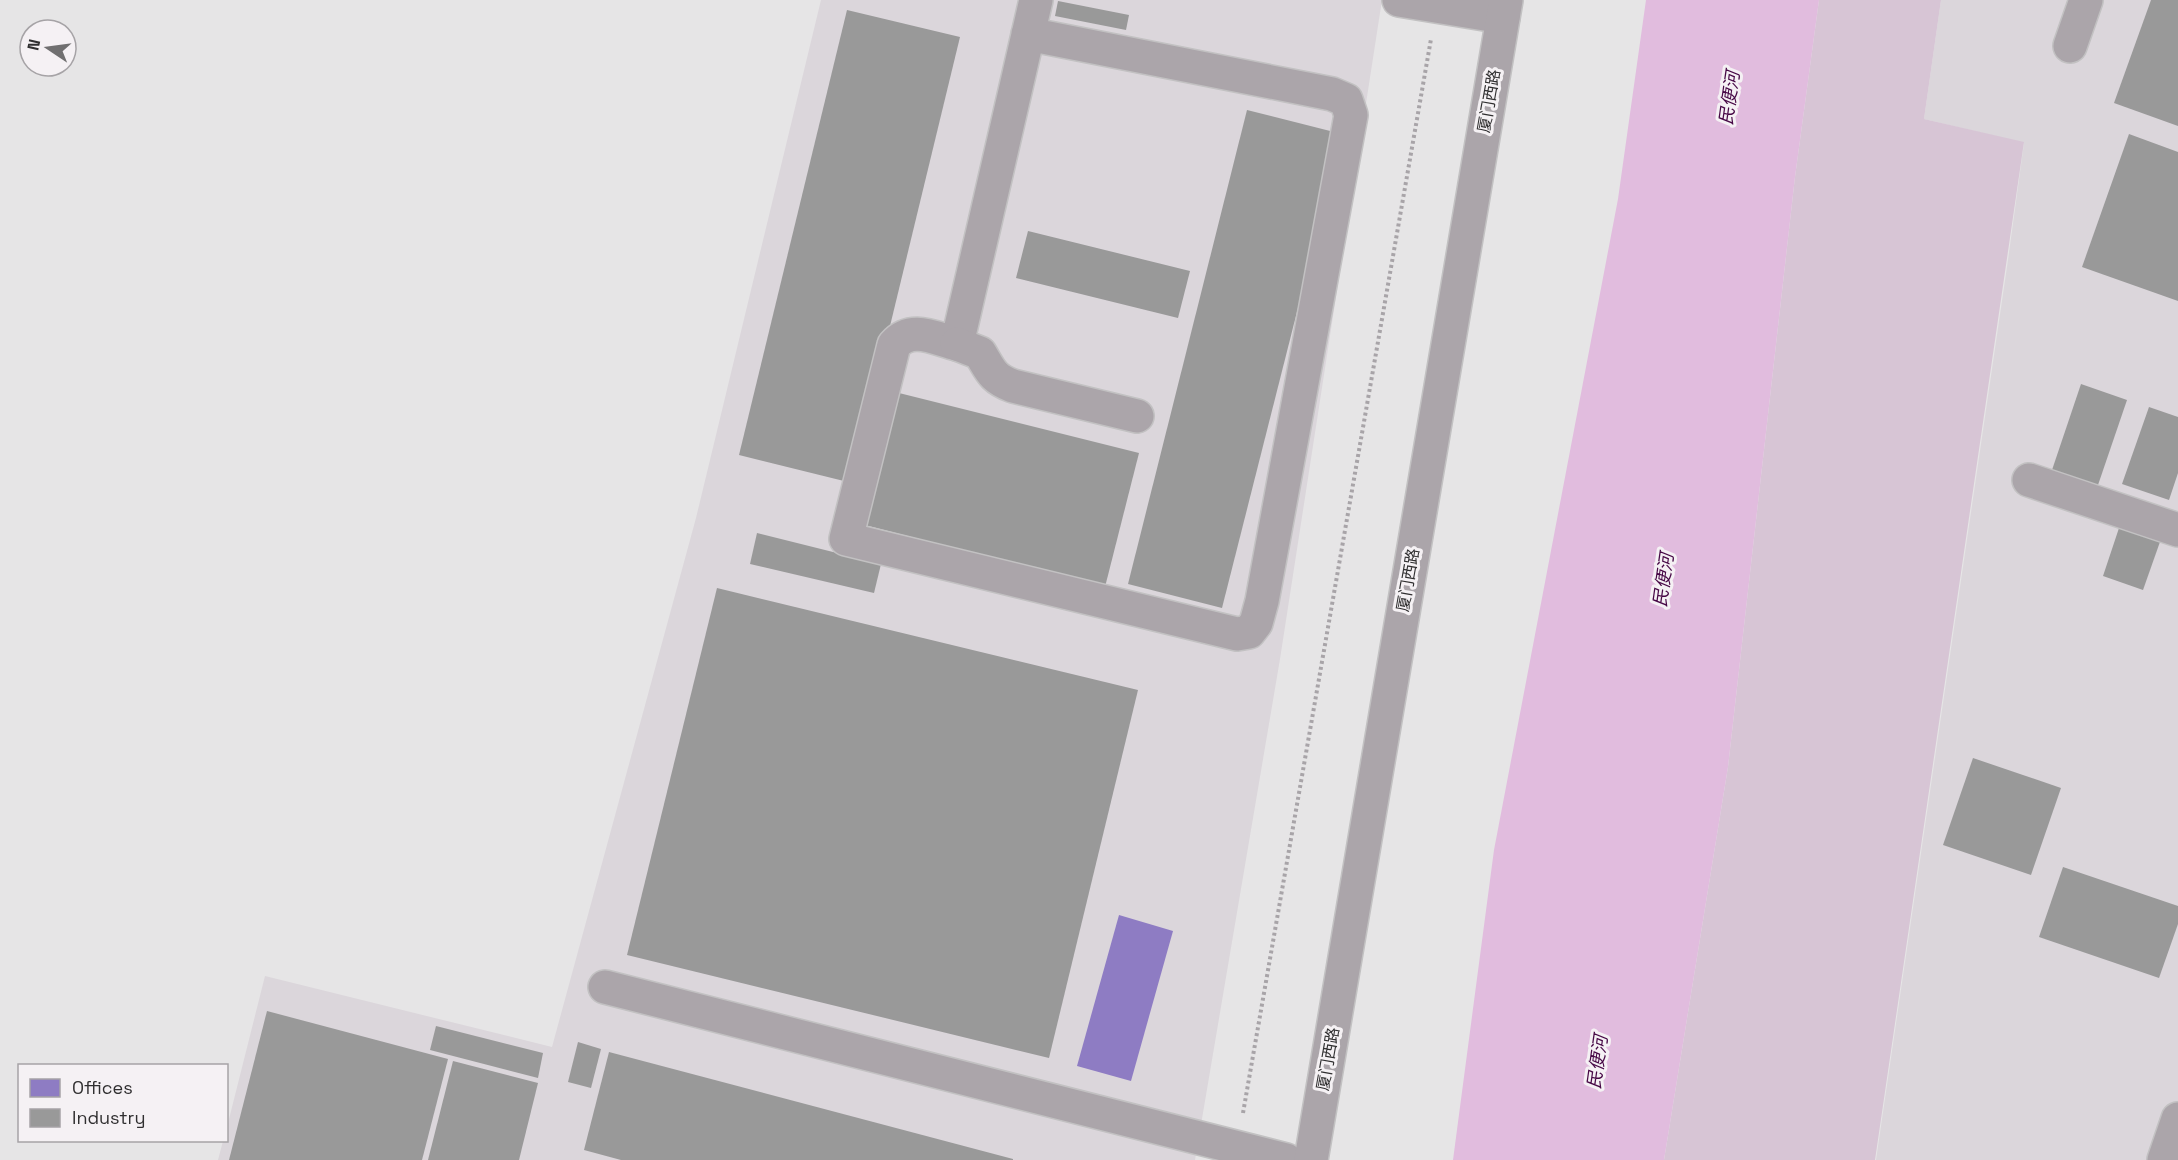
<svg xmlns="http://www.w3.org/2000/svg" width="2178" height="1160" viewBox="0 0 2178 1160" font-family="'Space Grotesk','Noto Sans SC',sans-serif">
<rect width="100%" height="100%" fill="#e6e5e6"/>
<g fill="#dbd6db">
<path d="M 821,0 L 1382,0 L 1280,659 L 1195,1160 L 218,1160 L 223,1141 L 226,1140 L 227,1127 L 265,976 L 552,1047 L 696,518 Z"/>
<path d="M 1941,0 L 2178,0 L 2178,1160 L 1876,1160 L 2008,260 L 2024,143 L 1924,119 Z"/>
</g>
<path fill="#d7c5d5" d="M 1819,0 L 1941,0 L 1924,119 L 2024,142 L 1875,1160 L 1664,1160 L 1728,767 L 1795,177 Z"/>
<path fill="#e1bcde" d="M 1646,0 L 1819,0 L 1795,177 L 1728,767 L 1664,1160 L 1453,1160 L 1494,850 L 1618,199 Z"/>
<path fill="#8e7cc3" d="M 1119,915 L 1173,931 L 1131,1081 L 1077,1066 Z"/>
<g fill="#999">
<path d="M 2151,0 L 2178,0 L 2178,126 L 2114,103 Z"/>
<path d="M 1058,1 L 1129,15 L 1126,30 L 1055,16 Z"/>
<path d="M 847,10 L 960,37 L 852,483 L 739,455 Z"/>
<path d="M 1247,110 L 1342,134 L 1222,608 L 1128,584 Z"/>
<path d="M 2129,134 L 2178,152 L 2178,301 L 2082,267 Z"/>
<path d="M 1028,231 L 1190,271 L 1178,318 L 1016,278 Z"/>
<path d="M 2081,384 L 2127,400 L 2098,485 L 2052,470 Z"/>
<path d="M 895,392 L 1139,453 L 1105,587 L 861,524 Z"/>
<path d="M 2149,407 L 2178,417 L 2178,473 L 2169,500 L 2122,484 Z"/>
<path d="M 2120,525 L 2161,539 L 2143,590 L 2103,576 Z"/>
<path d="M 757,533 L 881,564 L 874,593 L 750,564 Z"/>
<path d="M 717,588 L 1138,690 L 1049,1058 L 627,955 Z"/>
<path d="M 1973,758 L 2061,788 L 2031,875 L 1943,845 Z"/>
<path d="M 2063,867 L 2178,906 L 2178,924 L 2159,978 L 2039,937 Z"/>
<path d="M 267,1011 L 448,1059 L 422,1160 L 229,1160 Z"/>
<path d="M 436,1026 L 543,1053 L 538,1078 L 430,1050 Z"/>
<path d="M 578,1042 L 601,1049 L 591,1088 L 568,1082 Z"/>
<path d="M 609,1052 L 1013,1159 L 1013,1160 L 621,1160 L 584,1150 Z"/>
<path d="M 453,1061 L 538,1083 L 519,1160 L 428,1160 Z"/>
</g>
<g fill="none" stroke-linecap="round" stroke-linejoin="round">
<defs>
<g id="minor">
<path d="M 1399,0 L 1503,17"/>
<path d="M 1028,34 L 1332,94 L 1346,100 L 1351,115 L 1262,601 L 1256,623 L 1249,632 L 1237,634 L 846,539 L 894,345 C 911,325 934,338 957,344 L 1036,0"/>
<path d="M 2070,46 L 2086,0"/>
<path d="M 957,344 L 980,353 C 991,371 992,378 1013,386 L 1137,416"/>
<path d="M 2029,480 L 2178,530"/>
<path d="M 605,987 L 1286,1160"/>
<path d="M 1311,1160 L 1506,0"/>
<path d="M 2164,1160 L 2178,1119"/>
</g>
</defs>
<use href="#minor" stroke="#c2c1c2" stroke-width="36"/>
<path stroke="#a8a4a8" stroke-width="4" stroke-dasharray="3 3" stroke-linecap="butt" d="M 1243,1113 L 1431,39"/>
<use href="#minor" stroke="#aba5aa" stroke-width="33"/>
</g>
<g text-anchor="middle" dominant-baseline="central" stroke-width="6" stroke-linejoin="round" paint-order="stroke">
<g font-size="16" fill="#302f30" stroke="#f5f1f4">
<text transform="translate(1489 101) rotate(-80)">厦门西路</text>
<text transform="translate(1408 580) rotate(-80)">厦门西路</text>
<text transform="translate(1328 1059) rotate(-80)">厦门西路</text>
</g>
<g font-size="18" font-style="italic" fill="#470846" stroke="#f5f1f4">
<text transform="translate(1729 98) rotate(-82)">民便河</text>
<text transform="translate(1663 580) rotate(-82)">民便河</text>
<text transform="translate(1597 1062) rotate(-82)">民便河</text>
</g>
</g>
<rect x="18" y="1064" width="210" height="78" fill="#f5f1f4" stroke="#a6a3a6" stroke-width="1.5"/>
<rect x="30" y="1079" width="30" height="18" fill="#8e7cc3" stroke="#a6a3a6" stroke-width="1.5"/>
<text x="72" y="1094" font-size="18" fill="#302f30">Offices</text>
<rect x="30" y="1109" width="30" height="18" fill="#999999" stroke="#a6a3a6" stroke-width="1.5"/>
<text x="72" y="1124" font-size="18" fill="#302f30">Industry</text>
<g transform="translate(48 48) rotate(283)"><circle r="28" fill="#f5f1f4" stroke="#a6a3a6" stroke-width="1.5"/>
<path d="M0-4.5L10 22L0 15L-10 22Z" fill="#706f70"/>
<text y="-9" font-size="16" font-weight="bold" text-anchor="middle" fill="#302f30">N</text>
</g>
</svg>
